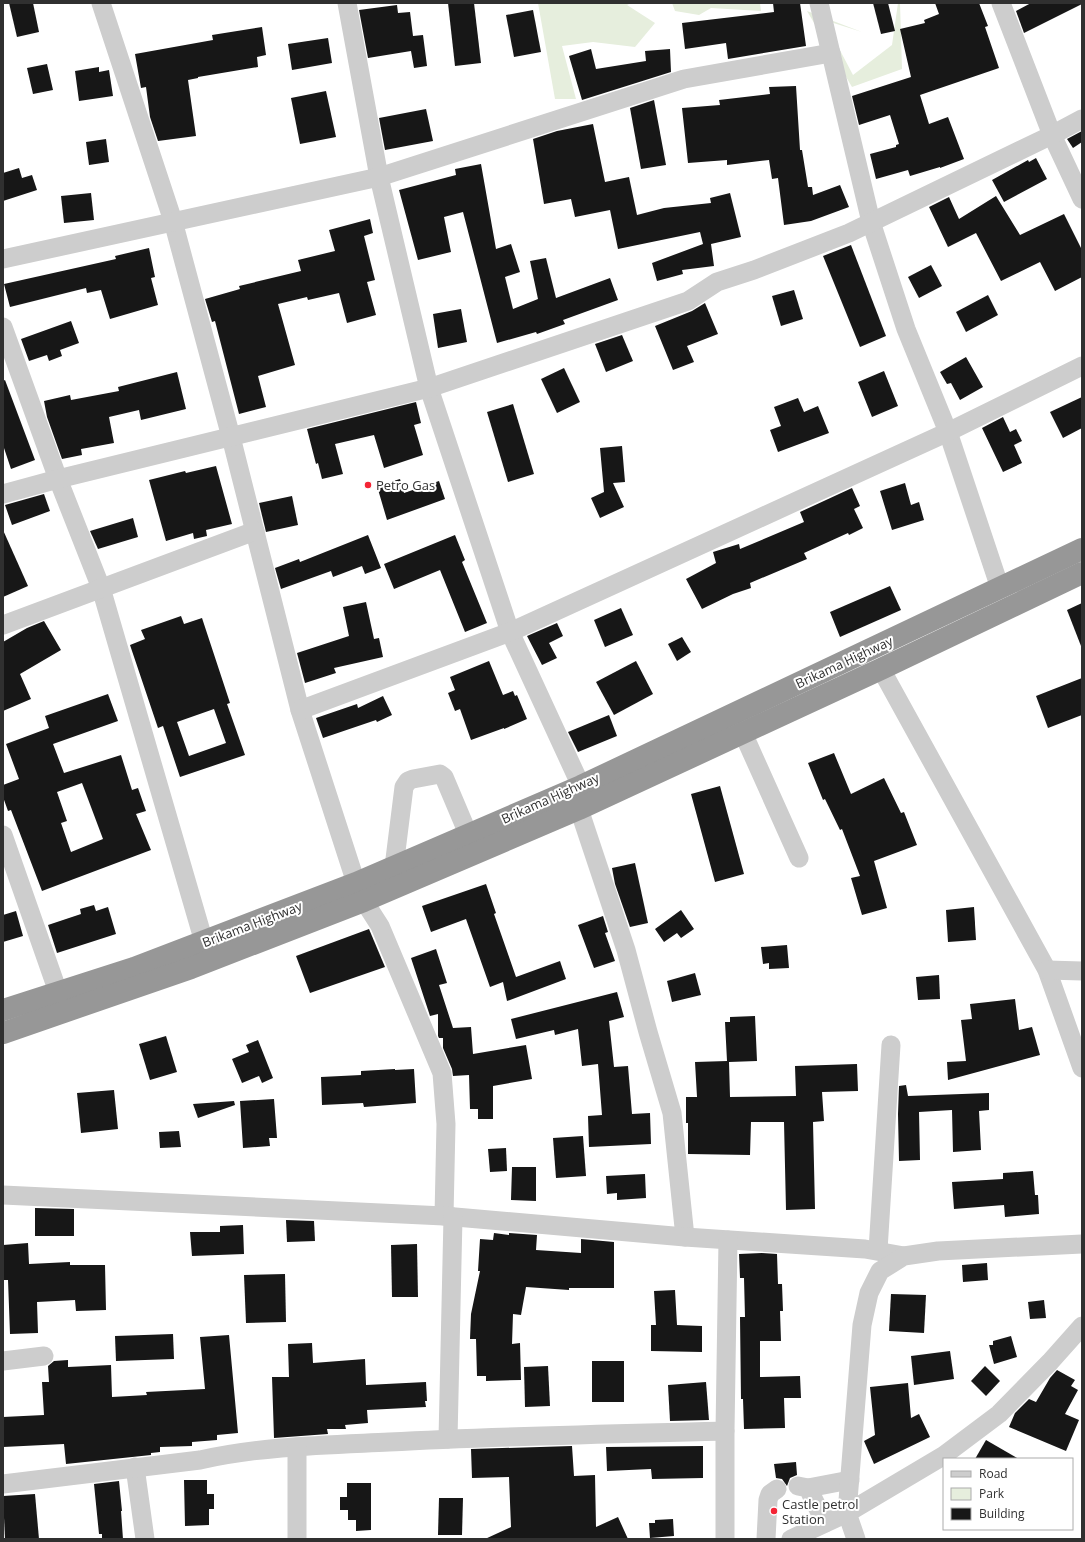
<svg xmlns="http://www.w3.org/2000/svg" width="1085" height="1542" viewBox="0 0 1085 1542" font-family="'Open Sans',sans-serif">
<rect width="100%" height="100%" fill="#fff"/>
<g fill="#e6eedd">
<path d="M 538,3 L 631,3 L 627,5 L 655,23 L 635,47 L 593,42 L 562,46 L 576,99 L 555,99 Z"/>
<path d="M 672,3 L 760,3 L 761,11 L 711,8 L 699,15 L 675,11 Z"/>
<path d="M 898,3 L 900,3 L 902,69 L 852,87 L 807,11 L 862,32 L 824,20 L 853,75 L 892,45 Z"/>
</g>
<g fill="#171717" fill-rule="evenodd">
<path d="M 9,3 L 33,3 L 39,32 L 17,37 Z"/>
<path d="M 448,3 L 474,3 L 481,63 L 455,66 Z"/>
<path d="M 773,3 L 800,3 L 806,46 L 728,59 L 726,43 L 685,49 L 682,23 L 774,12 Z"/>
<path d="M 873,3 L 888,3 L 895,31 L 881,34 Z"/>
<path d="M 935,3 L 979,3 L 988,26 L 985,27 L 999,68 L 920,95 L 929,124 L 948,117 L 964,159 L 940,168 L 940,167 L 910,176 L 908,170 L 876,179 L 870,154 L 896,147 L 896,145 L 899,144 L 890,115 L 859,125 L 852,96 L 911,77 L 900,29 L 925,23 L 924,20 L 939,14 Z"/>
<path d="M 1031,3 L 1082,3 L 1082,4 L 1024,33 L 1016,11 Z"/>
<path d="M 397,5 L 398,13 L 410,12 L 413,36 L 423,35 L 427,66 L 414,68 L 411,51 L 368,58 L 359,10 Z"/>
<path d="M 533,10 L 541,52 L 514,57 L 506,15 Z"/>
<path d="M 262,27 L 266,55 L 257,57 L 258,67 L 198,77 L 198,78 L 188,80 L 196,136 L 158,141 L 150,117 L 146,87 L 141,88 L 135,54 L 213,40 L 212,35 Z"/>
<path d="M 328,38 L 332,63 L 292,70 L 288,44 Z"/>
<path d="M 591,49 L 596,69 L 646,61 L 645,51 L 670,49 L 671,72 L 582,100 L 569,56 Z"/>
<path d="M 47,64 L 53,90 L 33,94 L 27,68 Z"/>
<path d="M 99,67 L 99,72 L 109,70 L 113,96 L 79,101 L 75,71 Z"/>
<path d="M 796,86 L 800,150 L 802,150 L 808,187 L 812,187 L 813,195 L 840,185 L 849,207 L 811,221 L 784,225 L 778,178 L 772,179 L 769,160 L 727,165 L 727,160 L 688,163 L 682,108 L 720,105 L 719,100 L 770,94 L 769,87 Z"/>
<path d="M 326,91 L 336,137 L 300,144 L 291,98 Z"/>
<path d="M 654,100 L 666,165 L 641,169 L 630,108 Z"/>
<path d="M 426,109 L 433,141 L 385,150 L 379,118 Z"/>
<path d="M 593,124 L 605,182 L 629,177 L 637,215 L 664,208 L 711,203 L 710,198 L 730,193 L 741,237 L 711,244 L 714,266 L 682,270 L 683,274 L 657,281 L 652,263 L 703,244 L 700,232 L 618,249 L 610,210 L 575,217 L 571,199 L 544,204 L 533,139 L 557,131 Z"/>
<path d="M 1082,131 L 1082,142 L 1073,148 L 1067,139 Z"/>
<path d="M 106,139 L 109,162 L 89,165 L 86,142 Z"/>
<path d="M 1036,158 L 1047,179 L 1004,202 L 992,180 L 1028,160 L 1029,162 Z"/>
<path d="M 481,164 L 496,249 L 511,244 L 520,272 L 505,277 L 513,309 L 538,299 L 530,261 L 546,258 L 556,298 L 610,278 L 618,300 L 563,320 L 565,324 L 537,334 L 536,332 L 497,343 L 463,212 L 444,217 L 451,252 L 418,260 L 399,190 L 456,175 L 455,169 Z"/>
<path d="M 19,168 L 22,178 L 32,175 L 37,190 L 3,201 L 3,173 Z"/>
<path d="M 91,193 L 94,220 L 64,223 L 61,196 Z"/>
<path d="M 996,196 L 1020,235 L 1064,214 L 1082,250 L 1082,277 L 1055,291 L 1040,262 L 1001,281 L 976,233 L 948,247 L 929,207 L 949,197 L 959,219 Z"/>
<path d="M 370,219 L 373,233 L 364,236 L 375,280 L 367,282 L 376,315 L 347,323 L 339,293 L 308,300 L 307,297 L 278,304 L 295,365 L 258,376 L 266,407 L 239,414 L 215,321 L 212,322 L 205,299 L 240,289 L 239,286 L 301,271 L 298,260 L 335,251 L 329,230 Z"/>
<path d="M 851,245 L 886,336 L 860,347 L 823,256 Z"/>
<path d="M 149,248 L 155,277 L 151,278 L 158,305 L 110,319 L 101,290 L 87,293 L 86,288 L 10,307 L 4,284 L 116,259 L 115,256 Z"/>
<path d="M 931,265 L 942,286 L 919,298 L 908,277 Z"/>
<path d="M 794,290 L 803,319 L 781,326 L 772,296 Z"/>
<path d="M 988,295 L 998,315 L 966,332 L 956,312 Z"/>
<path d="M 705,303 L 718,334 L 687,346 L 694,362 L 673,370 L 655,326 L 692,311 Z"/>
<path d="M 461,309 L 467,342 L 438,348 L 433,314 Z"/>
<path d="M 71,321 L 79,343 L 60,350 L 62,356 L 49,361 L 47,355 L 29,361 L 21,339 Z"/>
<path d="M 622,335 L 633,361 L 606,372 L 595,344 Z"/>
<path d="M 966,357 L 983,387 L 960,400 L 951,383 L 947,384 L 940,372 Z"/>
<path d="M 564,368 L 580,402 L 557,413 L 541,379 Z"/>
<path d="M 884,371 L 898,406 L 872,417 L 858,382 Z"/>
<path d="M 177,372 L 186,409 L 141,420 L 139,410 L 109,417 L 114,443 L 81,449 L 82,455 L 62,459 L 47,417 L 44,401 L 70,395 L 71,400 L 119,391 L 118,387 Z"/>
<path d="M 5,380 L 35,460 L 11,469 L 3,445 L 3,381 Z"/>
<path d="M 1082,397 L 1082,428 L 1063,438 L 1050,412 Z"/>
<path d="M 798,398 L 804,412 L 818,406 L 829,433 L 778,452 L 770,430 L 781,426 L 774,407 Z"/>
<path d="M 416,402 L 421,423 L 414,425 L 423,455 L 384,468 L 374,435 L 335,444 L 343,474 L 322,479 L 318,463 L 316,464 L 307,429 Z"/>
<path d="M 513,404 L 534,474 L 508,482 L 487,412 Z"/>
<path d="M 1003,417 L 1010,432 L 1016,429 L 1022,441 L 1014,445 L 1022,463 L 1003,472 L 982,428 Z"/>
<path d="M 622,446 L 625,482 L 613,483 L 624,507 L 600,518 L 591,498 L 604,492 L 600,448 Z"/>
<path d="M 216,466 L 232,524 L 206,530 L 207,536 L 194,539 L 193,533 L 166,541 L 149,480 L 185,471 L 186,473 Z"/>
<path d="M 400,479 L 404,493 L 439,481 L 445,499 L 387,520 L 377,486 Z"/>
<path d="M 905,483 L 911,505 L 919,502 L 924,520 L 892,530 L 880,491 Z"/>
<path d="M 852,488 L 860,506 L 854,509 L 863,528 L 849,535 L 848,533 L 804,553 L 807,559 L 750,583 L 751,588 L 733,594 L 702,609 L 686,579 L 716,563 L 713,552 L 739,544 L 740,549 L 804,522 L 800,512 Z"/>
<path d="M 44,494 L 50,511 L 12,525 L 5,505 Z"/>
<path d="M 292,496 L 298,525 L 266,532 L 259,503 Z"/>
<path d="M 133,518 L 138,537 L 98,549 L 90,531 Z"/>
<path d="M 3,530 L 28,586 L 3,597 Z"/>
<path d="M 368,535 L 381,568 L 365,574 L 362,566 L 333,577 L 331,571 L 281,589 L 275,568 L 299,559 L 300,562 Z"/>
<path d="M 455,535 L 465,560 L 462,562 L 487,623 L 465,632 L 440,570 L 394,589 L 384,564 Z"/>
<path d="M 890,586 L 901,610 L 840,637 L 830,612 Z"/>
<path d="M 366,602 L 374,639 L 379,638 L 383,657 L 334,668 L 336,673 L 305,683 L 297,653 L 349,636 L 343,607 Z"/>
<path d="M 1082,603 L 1082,646 L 1081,646 L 1067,610 Z"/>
<path d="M 621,608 L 633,635 L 605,647 L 594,620 Z"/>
<path d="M 181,616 L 184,624 L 202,618 L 230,703 L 227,704 L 245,755 L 180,777 L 163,726 L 158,728 L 130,645 L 145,639 L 141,630 ZM 214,709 L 226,743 L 189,756 L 177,722 Z"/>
<path d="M 44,621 L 61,650 L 20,674 L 31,699 L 3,711 L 3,642 L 27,628 Z"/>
<path d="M 557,623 L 563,636 L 549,643 L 557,658 L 542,665 L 527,636 Z"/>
<path d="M 682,637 L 691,652 L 677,661 L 668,644 Z"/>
<path d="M 489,661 L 503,695 L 513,691 L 515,696 L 517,695 L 527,719 L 504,729 L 504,728 L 471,740 L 460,709 L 455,711 L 448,693 L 455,690 L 450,677 Z"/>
<path d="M 636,661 L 653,694 L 614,715 L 596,682 Z"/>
<path d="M 1082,678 L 1082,715 L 1048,728 L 1036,696 Z"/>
<path d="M 108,694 L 118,721 L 53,744 L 64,773 L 121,755 L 132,790 L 138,788 L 146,811 L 136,814 L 151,850 L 42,891 L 11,810 L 8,811 L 3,797 L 3,785 L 19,779 L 6,744 L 49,728 L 45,716 ZM 82,783 L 103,839 L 71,852 L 61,823 L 67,821 L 57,792 Z"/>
<path d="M 383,696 L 392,715 L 377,722 L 376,720 L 323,738 L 316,718 L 357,704 L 358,708 Z"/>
<path d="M 609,715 L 617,736 L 578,752 L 568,732 Z"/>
<path d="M 834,753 L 851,794 L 884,778 L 901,813 L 904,812 L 917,845 L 874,861 L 887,908 L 862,915 L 851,878 L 860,876 L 842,829 L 840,830 L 825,799 L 823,800 L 808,763 Z"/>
<path d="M 720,786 L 744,874 L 715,882 L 691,794 Z"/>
<path d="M 635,863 L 648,923 L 630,927 L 615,884 L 612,868 Z"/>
<path d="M 486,884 L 496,913 L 494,914 L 516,977 L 560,961 L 566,979 L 507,1001 L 503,982 L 490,987 L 466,919 L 431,932 L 422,906 Z"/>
<path d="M 94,905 L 96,911 L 108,907 L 116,934 L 57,953 L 48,925 L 81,914 L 80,909 Z"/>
<path d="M 974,907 L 976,940 L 948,942 L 946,910 Z"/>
<path d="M 681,910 L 694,929 L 681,938 L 677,933 L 664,942 L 655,929 Z"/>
<path d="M 16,911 L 23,936 L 3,942 L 3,915 Z"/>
<path d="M 603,916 L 608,932 L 605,933 L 615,961 L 594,968 L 578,925 Z"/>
<path d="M 369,929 L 385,967 L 310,993 L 296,956 Z"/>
<path d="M 787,945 L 789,968 L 769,969 L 769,963 L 763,964 L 761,947 Z"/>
<path d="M 436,949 L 447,983 L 439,985 L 453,1028 L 471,1027 L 473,1054 L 526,1045 L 532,1079 L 493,1086 L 493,1119 L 478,1119 L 478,1109 L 470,1109 L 469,1075 L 453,1076 L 452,1069 L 443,1048 L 443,1038 L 439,1038 L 438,1036 L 438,1014 L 430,1016 L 411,958 Z"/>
<path d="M 695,973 L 701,995 L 672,1002 L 667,981 Z"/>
<path d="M 939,975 L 940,999 L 918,1000 L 916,977 Z"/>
<path d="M 617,992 L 624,1017 L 609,1021 L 614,1067 L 628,1066 L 632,1114 L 650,1113 L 651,1144 L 589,1147 L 588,1116 L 602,1115 L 598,1064 L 582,1066 L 578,1029 L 555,1035 L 554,1030 L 516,1039 L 511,1019 Z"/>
<path d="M 1015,999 L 1019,1030 L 1032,1027 L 1040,1055 L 948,1080 L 947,1062 L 966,1061 L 961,1020 L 972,1019 L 970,1004 Z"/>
<path d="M 755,1016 L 757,1061 L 729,1062 L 730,1097 L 796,1096 L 795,1066 L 857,1064 L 858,1091 L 822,1092 L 824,1121 L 813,1122 L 815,1209 L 786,1210 L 784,1122 L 751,1122 L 750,1155 L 688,1154 L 688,1123 L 686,1123 L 686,1097 L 697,1097 L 695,1062 L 727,1061 L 725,1022 L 730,1022 L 730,1017 Z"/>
<path d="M 166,1036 L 177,1072 L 150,1080 L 139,1044 Z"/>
<path d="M 258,1040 L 273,1078 L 262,1083 L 259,1076 L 242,1083 L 232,1059 L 249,1052 L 246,1045 Z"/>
<path d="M 395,1069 L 395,1070 L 414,1069 L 416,1103 L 364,1107 L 363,1103 L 322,1105 L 321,1077 L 361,1075 L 361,1071 Z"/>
<path d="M 906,1085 L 908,1096 L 989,1093 L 989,1110 L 979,1111 L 981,1150 L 953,1152 L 952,1110 L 919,1112 L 920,1160 L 899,1161 L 898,1114 L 899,1086 Z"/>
<path d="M 114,1090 L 118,1129 L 81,1133 L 77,1093 Z"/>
<path d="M 274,1099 L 277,1138 L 269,1138 L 270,1146 L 243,1148 L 240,1101 Z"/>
<path d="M 234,1101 L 235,1105 L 198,1118 L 193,1104 Z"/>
<path d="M 179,1131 L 181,1147 L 160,1148 L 159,1132 Z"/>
<path d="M 583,1136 L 586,1176 L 556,1178 L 553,1138 Z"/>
<path d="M 506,1148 L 507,1171 L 490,1172 L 488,1149 Z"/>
<path d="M 512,1167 L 536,1167 L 536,1201 L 511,1200 Z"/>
<path d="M 1033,1171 L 1035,1195 L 1038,1195 L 1039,1214 L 1005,1217 L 1004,1205 L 954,1209 L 952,1182 L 1003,1179 L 1003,1173 Z"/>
<path d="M 645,1174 L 646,1198 L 617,1200 L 617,1193 L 607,1194 L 606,1176 Z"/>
<path d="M 35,1208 L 74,1209 L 74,1236 L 35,1236 Z"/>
<path d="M 286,1220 L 314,1221 L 315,1241 L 287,1242 Z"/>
<path d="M 243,1225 L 244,1254 L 192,1256 L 190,1232 L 220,1232 L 220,1226 Z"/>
<path d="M 494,1233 L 509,1235 L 509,1233 L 537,1235 L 536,1250 L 581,1253 L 581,1239 L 614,1242 L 614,1288 L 569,1288 L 569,1290 L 526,1287 L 521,1315 L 513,1314 L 512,1344 L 520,1343 L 521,1380 L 486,1381 L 486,1376 L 477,1376 L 476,1339 L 470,1339 L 471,1314 L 480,1271 L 478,1271 L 480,1239 L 493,1240 Z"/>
<path d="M 28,1243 L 29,1264 L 70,1262 L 70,1265 L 105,1265 L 106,1310 L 76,1311 L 75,1300 L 37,1302 L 38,1333 L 10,1334 L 8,1280 L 3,1280 L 3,1245 Z"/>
<path d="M 417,1244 L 418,1297 L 392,1297 L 391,1245 Z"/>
<path d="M 762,1253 L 777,1254 L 778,1284 L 782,1284 L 783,1311 L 780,1311 L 781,1341 L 760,1341 L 760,1377 L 800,1376 L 801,1398 L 784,1398 L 785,1428 L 744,1429 L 743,1399 L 741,1399 L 740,1317 L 745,1317 L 744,1278 L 740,1278 L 739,1254 Z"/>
<path d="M 987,1263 L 988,1280 L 963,1282 L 962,1265 Z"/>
<path d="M 285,1274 L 286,1322 L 246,1323 L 244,1275 Z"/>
<path d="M 675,1290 L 677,1325 L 702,1326 L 702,1352 L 651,1351 L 651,1325 L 656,1325 L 654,1291 Z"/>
<path d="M 891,1294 L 926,1295 L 924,1333 L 889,1331 Z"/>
<path d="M 1044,1300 L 1046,1318 L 1030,1319 L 1028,1302 Z"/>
<path d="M 173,1334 L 174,1359 L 116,1361 L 115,1336 Z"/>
<path d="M 229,1335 L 238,1433 L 217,1435 L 217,1440 L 192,1442 L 192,1446 L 160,1447 L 160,1452 L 151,1453 L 151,1455 L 66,1464 L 64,1444 L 3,1447 L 3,1417 L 44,1415 L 42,1382 L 49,1382 L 48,1366 L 54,1361 L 68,1360 L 68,1367 L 111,1365 L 112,1397 L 147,1395 L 146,1392 L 205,1389 L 200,1337 Z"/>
<path d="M 1011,1336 L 1017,1357 L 994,1364 L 989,1345 L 993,1345 L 993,1341 Z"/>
<path d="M 312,1343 L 313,1363 L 365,1359 L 366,1385 L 426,1382 L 427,1401 L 425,1401 L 426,1407 L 367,1410 L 368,1423 L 345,1425 L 346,1429 L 327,1429 L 328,1434 L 274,1438 L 272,1377 L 289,1377 L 288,1344 Z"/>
<path d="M 950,1351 L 954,1379 L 914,1385 L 911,1356 Z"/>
<rect x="592" y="1361" width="32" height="41"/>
<path d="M 548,1366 L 550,1406 L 525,1407 L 524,1367 Z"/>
<path d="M 985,1366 L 1000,1381 L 986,1396 L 971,1381 Z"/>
<path d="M 1057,1370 L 1075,1380 L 1071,1386 L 1078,1390 L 1065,1414 L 1079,1420 L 1066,1451 L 1009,1427 L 1015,1413 L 1029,1399 L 1036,1402 L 1050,1378 Z"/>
<path d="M 706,1382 L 709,1420 L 670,1421 L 668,1385 Z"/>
<path d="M 908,1383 L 911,1418 L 919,1414 L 930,1437 L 874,1464 L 864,1441 L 875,1435 L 870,1387 Z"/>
<path d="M 986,1440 L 1019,1459 L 975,1459 Z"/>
<path d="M 572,1446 L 574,1476 L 595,1475 L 596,1527 L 618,1517 L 628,1539 L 485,1539 L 511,1527 L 509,1477 L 472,1478 L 471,1449 Z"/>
<path d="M 703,1446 L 703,1478 L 652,1479 L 651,1469 L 607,1471 L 606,1447 Z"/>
<path d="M 796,1462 L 797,1475 L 790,1478 L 787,1486 L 782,1479 L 776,1478 L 774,1464 Z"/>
<path d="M 184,1480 L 207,1480 L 207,1494 L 214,1494 L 214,1509 L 209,1509 L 209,1525 L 185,1526 Z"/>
<path d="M 119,1481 L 122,1511 L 121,1511 L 123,1539 L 102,1539 L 102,1534 L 99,1534 L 94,1484 Z"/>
<path d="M 347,1483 L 371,1483 L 371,1530 L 356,1531 L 356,1520 L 348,1520 L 348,1510 L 340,1510 L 340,1497 L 347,1497 Z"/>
<path d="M 35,1494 L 39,1539 L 5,1539 L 3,1496 Z"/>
<path d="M 439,1498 L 463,1498 L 462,1535 L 438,1535 Z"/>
<path d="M 673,1519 L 674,1536 L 650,1538 L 649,1523 L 655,1523 L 655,1520 Z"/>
</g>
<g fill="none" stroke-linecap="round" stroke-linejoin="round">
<g stroke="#cdcdcd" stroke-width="19">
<path d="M 101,3 L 173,221 L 231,437 L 300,710 L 356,883 L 364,901 L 380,926 L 442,1073 L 446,1124 L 444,1216"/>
<path d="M 347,3 L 379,177 L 429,388 L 510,632 L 581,786"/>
<path d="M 819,3 L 871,222 L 906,329 L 948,432 L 1000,588"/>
<path d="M 1001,3 L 1052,135 L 1082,199"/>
<path d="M 3,259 L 379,177 L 684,79 L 831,53"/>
<path d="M 3,327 L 58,479 L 101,588 L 204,942"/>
<path d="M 3,494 L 58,479 L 429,388 L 688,301 L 717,282 L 754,270 L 849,233 L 1052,135 L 1082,119"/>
<path d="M 3,625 L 255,531"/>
<path d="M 881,669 L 1047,970 L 1082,1068"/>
<path d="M 300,710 L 510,632 L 948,432 L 1082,366"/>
<path d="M 743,733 L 799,858"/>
<path d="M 579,809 L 626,950 L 648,1032 L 672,1113 L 685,1237"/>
<path d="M 3,835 L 58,992"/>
<path d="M 394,867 L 404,787 L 408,781 L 413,779 L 440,774 L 444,777 L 474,848"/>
<path d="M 1047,970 L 1082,971"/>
<path d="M 3,1195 L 444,1216 L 685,1237 L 865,1249 L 904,1256"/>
<path d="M 878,1250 L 891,1045"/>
<path d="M 3,1361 L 44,1356"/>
<path d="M 448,1439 L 453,1217"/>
<path d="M 135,1467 L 145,1539"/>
<path d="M 3,1484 L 200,1460 C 262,1446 326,1445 389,1442 C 501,1436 613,1434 725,1431"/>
<path d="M 798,1486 L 808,1488 L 825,1523"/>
<path d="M 808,1488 L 850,1480"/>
<path d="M 297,1539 L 297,1448"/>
<path d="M 725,1539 L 725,1431 L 728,1240"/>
<path d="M 766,1539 L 768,1500 L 770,1494 L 777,1489"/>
<path d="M 791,1539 L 847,1513 L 943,1456 L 999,1414 L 1050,1362 L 1082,1326"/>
<path d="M 856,1539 L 847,1513 L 862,1325 L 869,1293 L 880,1271 L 904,1256 L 938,1251 L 1082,1244"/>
</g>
<g stroke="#979797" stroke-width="22">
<path d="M 3,1010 L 134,968 L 356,883 L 581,786 L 1082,549"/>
<path d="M 3,1033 L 191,968 L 364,901 L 579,809 L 881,669 L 1082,573"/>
</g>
</g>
<g fill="#f42435" stroke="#fff" stroke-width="1.5">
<circle cx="368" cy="485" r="4"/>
<circle cx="774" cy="1511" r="4"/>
</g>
<g text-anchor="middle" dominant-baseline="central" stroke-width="4" stroke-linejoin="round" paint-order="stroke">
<g font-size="13" fill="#303030" stroke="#fff" text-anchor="start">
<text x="376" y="485">Petro Gas</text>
<text x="782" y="1504">Castle petrol<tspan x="782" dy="15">Station</tspan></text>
</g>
<g font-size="13" fill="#303030" stroke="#fff">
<text transform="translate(844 662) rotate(-25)">Brikama Highway</text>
<text transform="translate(550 798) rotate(-24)">Brikama Highway</text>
<text transform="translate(252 924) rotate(-21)">Brikama Highway</text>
</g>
</g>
<rect width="1085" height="1542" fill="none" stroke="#303030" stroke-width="8"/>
<rect x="943" y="1458" width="130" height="72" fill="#ffffff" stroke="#acacac"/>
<rect x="951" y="1471" width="20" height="6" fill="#cdcdcd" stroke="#acacac"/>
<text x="979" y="1478" font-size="12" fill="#303030">Road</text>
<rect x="951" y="1488" width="20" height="12" fill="#e6eedd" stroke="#acacac"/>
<text x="979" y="1498" font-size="12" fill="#303030">Park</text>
<rect x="951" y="1508" width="20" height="12" fill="#171717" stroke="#acacac"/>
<text x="979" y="1518" font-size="12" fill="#303030">Building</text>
</svg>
